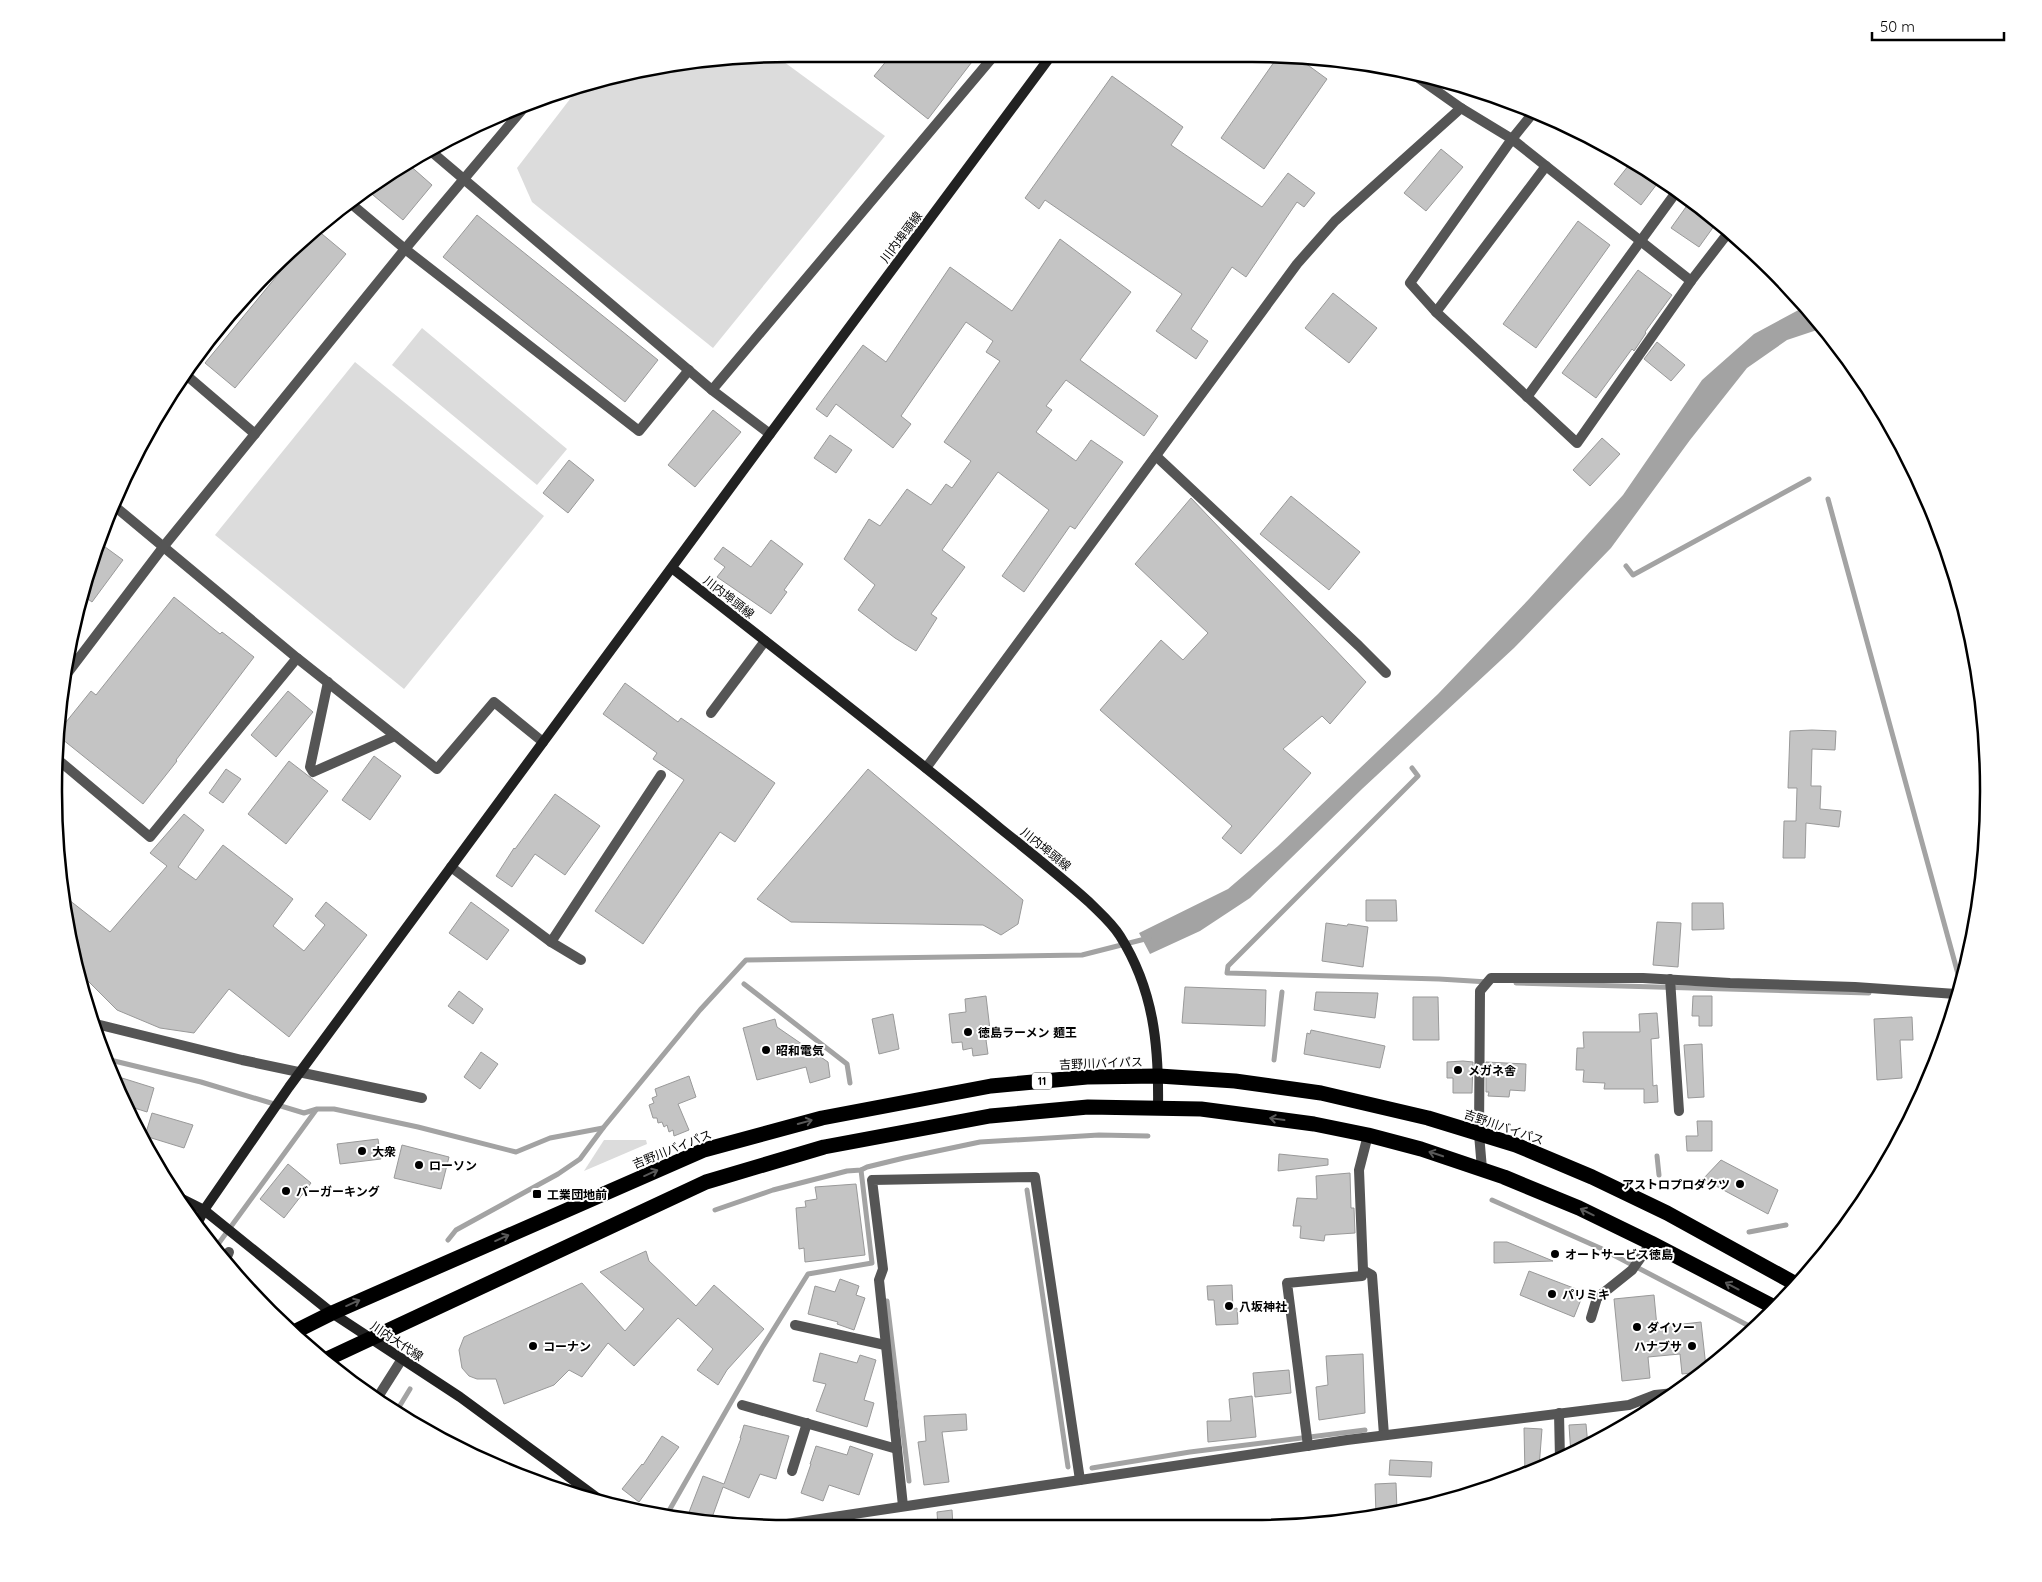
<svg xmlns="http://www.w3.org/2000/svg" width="2042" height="1582" viewBox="0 0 2042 1582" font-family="Quicksand,'Noto Sans JP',sans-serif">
<rect width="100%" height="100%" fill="#fff"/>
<g fill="#dcdcdc">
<path d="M 780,59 L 885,136 L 713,348 L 532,202 L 517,168 L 580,86 L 600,79 L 694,60 Z"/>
<path d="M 422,328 L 567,449 L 537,485 L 392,365 Z"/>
<path d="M 355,362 L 544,516 L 404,689 L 215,535 Z"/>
<path d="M 604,1140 L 646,1140 L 647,1144 L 584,1171 Z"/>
<path d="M 229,1263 L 264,1301 L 267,1309 Z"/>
</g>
<path fill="#a3a3a3" d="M 1806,306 L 1823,328 L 1787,340 L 1747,368 L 1690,440 L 1611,548 L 1514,648 L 1362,789 L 1250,898 L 1200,931 L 1150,954 L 1139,933 L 1228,889 L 1278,846 L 1438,694 L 1529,599 L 1623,495 L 1702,380 L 1754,334 Z"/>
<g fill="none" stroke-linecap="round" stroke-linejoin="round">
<g stroke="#a3a3a3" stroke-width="5">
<path d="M 1828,499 L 1958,974"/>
<path d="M 1626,566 L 1633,575 L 1809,479"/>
<path d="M 1412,768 L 1418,776 L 1228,966 L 1227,973 L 1439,979 L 1488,982"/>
<path d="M 1516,983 L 1869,993"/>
<path d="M 744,984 L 847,1064 L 850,1083"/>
<path d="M 106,1059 L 201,1082 L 304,1113 L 317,1109 L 334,1109 L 418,1127 L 516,1152 L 550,1138 L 603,1128"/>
<path d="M 1274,1060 L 1282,992"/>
<path d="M 1657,1156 L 1659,1175"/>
<path d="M 1027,1190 L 1068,1467"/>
<path d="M 1492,1200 L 1600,1248 L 1753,1328"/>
<path d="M 715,1210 L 773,1190 L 847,1171 L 861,1170 L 867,1167 L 904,1158 L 980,1142 L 1099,1135 L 1148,1136"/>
<path d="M 1749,1232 L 1786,1225"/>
<path d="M 448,1240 L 456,1230 L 558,1174 L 580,1159 L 603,1128 L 700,1010 L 746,960 L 1082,955 L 1149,938"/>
<path d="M 216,1247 L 316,1110"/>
<path d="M 887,1301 L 909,1481"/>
<path d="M 396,1412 L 410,1389"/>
<path d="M 1092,1468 L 1190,1452 L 1365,1430"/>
<path d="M 666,1516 L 762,1348 L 808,1274 L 872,1263 L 861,1170"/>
</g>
</g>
<g fill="#c4c4c4" stroke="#999">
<path d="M 1279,55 L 1294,55 L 1327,79 L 1264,169 L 1221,138 Z"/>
<path d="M 975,58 L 928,119 L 874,76 L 888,59 Z"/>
<path d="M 1112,76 L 1183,127 L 1171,145 L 1262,207 L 1288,173 L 1315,193 L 1304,207 L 1297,202 L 1246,277 L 1232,267 L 1191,329 L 1208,341 L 1196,359 L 1156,331 L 1182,294 L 1045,200 L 1039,209 L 1025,198 Z"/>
<path d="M 1441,149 L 1463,167 L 1426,211 L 1404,193 Z"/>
<path d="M 1632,161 L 1660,180 L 1641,205 L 1614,184 Z"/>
<path d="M 407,163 L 432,185 L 403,220 L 367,190 Z"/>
<path d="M 1691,200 L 1717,222 L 1699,247 L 1671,228 Z"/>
<path d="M 477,215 L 658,360 L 625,402 L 443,257 Z"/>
<path d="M 1578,221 L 1610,245 L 1536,348 L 1503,324 Z"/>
<path d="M 316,229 L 346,254 L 235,388 L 205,363 L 285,266 L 279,261 Z"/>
<path d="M 1060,239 L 1131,292 L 1080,360 L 1158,416 L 1144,436 L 1066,380 L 1046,406 L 1052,410 L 1036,432 L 1076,461 L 1091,440 L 1123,462 L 1075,529 L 1070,526 L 1024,592 L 1002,576 L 1049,510 L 998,472 L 942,550 L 965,567 L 931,614 L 937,618 L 916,651 L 895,638 L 858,610 L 875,585 L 844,559 L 869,519 L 880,526 L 907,489 L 931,505 L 946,484 L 952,488 L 971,461 L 944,442 L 1000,361 L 986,352 L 993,341 L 966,322 L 901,416 L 911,424 L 893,448 L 836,404 L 827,417 L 816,409 L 863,345 L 886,362 L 950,267 L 1012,311 Z"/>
<path d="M 1638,270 L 1672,295 L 1645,332 L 1646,333 L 1634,351 L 1632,349 L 1596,398 L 1562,373 Z"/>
<path d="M 1333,293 L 1377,328 L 1349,363 L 1305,328 Z"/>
<path d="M 1657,342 L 1685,365 L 1671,381 L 1644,359 Z"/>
<path d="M 713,410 L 741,432 L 695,487 L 668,465 Z"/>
<path d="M 830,435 L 852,450 L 836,473 L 814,458 Z"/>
<path d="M 1602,438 L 1620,454 L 1590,486 L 1573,470 Z"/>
<path d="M 569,460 L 594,480 L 568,513 L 543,493 Z"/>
<path d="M 1291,496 L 1360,552 L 1329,590 L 1260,534 Z"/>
<path d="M 1191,498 L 1366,682 L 1330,724 L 1322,716 L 1283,749 L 1311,773 L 1241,854 L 1222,838 L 1232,826 L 1100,710 L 1161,640 L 1183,660 L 1208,633 L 1135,564 Z"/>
<path d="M 771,540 L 803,564 L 784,590 L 787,592 L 771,614 L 717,577 L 725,567 L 714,559 L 723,547 L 751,567 Z"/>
<path d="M 101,544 L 123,560 L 92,602 L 81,594 L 96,551 Z"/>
<path d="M 174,597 L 220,634 L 222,632 L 254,657 L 176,760 L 177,761 L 143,804 L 57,735 L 58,732 L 91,691 L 96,695 Z"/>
<path d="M 625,683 L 678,722 L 681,718 L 775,783 L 735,842 L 720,832 L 643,944 L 595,911 L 684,780 L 653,759 L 657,753 L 603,714 Z"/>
<path d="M 288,691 L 313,712 L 276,757 L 251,735 Z"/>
<path d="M 1812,730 L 1836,731 L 1835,750 L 1812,749 L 1811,786 L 1821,786 L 1820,809 L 1841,811 L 1839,827 L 1806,823 L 1805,858 L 1783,858 L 1784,821 L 1796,821 L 1797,788 L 1788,788 L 1790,731 Z"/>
<path d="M 374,756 L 401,776 L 370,820 L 342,800 Z"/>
<path d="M 289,761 L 328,791 L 286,844 L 248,814 Z"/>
<path d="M 226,769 L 241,779 L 223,803 L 209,793 Z"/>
<path d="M 868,769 L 1023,900 L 1018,924 L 1001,935 L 983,925 L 791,922 L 757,899 Z"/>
<path d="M 555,794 L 600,826 L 565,875 L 535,854 L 512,887 L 496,876 L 514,848 L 515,849 Z"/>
<path d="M 184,814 L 204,830 L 178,867 L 196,880 L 223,845 L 293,899 L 273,926 L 304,951 L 325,925 L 315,916 L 326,902 L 367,935 L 289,1037 L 229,989 L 194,1033 L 160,1028 L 117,1010 L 78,971 L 68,935 L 64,896 L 110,932 L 167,866 L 150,853 Z"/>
<path d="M 1366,900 L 1396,900 L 1397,921 L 1366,921 Z"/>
<path d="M 471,902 L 509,930 L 487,960 L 449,933 Z"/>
<path d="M 1692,903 L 1723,903 L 1724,929 L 1692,930 Z"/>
<path d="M 1657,922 L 1681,923 L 1678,967 L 1653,965 Z"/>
<path d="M 1326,923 L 1347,926 L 1348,924 L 1368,927 L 1363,967 L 1322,961 Z"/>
<path d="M 1185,987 L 1266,990 L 1265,1026 L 1182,1023 Z"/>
<path d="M 459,991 L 483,1009 L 473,1024 L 448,1006 Z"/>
<path d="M 1316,992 L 1378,993 L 1375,1018 L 1314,1010 Z"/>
<path d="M 986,996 L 991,1038 L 986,1040 L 988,1054 L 973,1056 L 972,1048 L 963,1050 L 962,1042 L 952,1043 L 949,1014 L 966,1012 L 965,999 Z"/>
<path d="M 1693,996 L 1712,996 L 1712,1026 L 1699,1026 L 1699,1016 L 1692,1016 Z"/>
<path d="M 1413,997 L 1438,997 L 1439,1040 L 1413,1040 Z"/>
<path d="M 1657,1013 L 1659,1038 L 1651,1039 L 1653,1086 L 1657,1085 L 1658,1102 L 1644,1103 L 1644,1089 L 1604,1089 L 1605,1083 L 1583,1082 L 1584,1070 L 1576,1070 L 1577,1048 L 1584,1048 L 1583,1032 L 1640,1032 L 1639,1014 Z"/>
<path d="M 893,1014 L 899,1049 L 879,1054 L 872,1019 Z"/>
<path d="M 1912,1017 L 1913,1040 L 1900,1040 L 1902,1078 L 1877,1080 L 1874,1019 Z"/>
<path d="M 775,1019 L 777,1027 L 828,1062 L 830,1077 L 810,1083 L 806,1067 L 757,1080 L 743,1028 Z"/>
<path d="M 1311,1030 L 1385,1046 L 1380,1068 L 1304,1054 L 1307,1033 L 1310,1034 Z"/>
<path d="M 1702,1044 L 1704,1097 L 1688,1098 L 1684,1045 Z"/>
<path d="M 481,1052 L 498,1064 L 480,1089 L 464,1077 Z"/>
<path d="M 1463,1061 L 1473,1062 L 1472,1093 L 1453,1093 L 1453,1078 L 1447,1078 L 1447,1062 Z"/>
<path d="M 1486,1062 L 1526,1064 L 1525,1091 L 1510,1090 L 1509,1097 L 1488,1096 L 1489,1092 L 1486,1092 Z"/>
<path d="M 689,1076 L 696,1097 L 678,1104 L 689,1130 L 674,1136 L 673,1130 L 669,1132 L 667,1125 L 664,1127 L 662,1122 L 658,1123 L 657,1118 L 653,1118 L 649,1105 L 654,1103 L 652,1098 L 657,1096 L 655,1089 Z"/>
<path d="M 122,1078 L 154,1088 L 147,1112 L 125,1105 L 119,1090 Z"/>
<path d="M 152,1113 L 193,1125 L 184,1148 L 145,1136 Z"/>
<path d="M 1697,1121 L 1712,1121 L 1712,1151 L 1687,1151 L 1686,1136 L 1698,1136 Z"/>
<path d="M 378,1139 L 381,1159 L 340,1164 L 337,1144 Z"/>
<path d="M 402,1145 L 449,1157 L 441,1189 L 394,1178 Z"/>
<path d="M 1279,1154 L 1328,1159 L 1328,1165 L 1278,1171 Z"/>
<path d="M 1721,1160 L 1778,1190 L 1768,1214 L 1703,1179 Z"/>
<path d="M 288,1164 L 311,1183 L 284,1218 L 260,1199 Z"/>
<path d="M 1350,1173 L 1351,1208 L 1354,1208 L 1355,1233 L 1325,1235 L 1324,1241 L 1300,1238 L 1301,1226 L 1293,1226 L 1297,1198 L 1317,1199 L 1316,1176 Z"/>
<path d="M 856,1184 L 865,1255 L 805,1262 L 804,1248 L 799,1249 L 796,1208 L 806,1207 L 805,1201 L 817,1199 L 815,1187 Z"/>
<path d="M 1494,1242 L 1507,1242 L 1553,1261 L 1494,1263 Z"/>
<path d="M 646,1251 L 649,1261 L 696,1306 L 714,1285 L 764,1329 L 727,1370 L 718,1385 L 697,1370 L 713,1349 L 678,1318 L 634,1366 L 608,1343 L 582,1377 L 569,1370 L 554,1385 L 504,1404 L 496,1379 L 477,1379 L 469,1376 L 462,1368 L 459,1350 L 464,1337 L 582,1283 L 625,1331 L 644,1309 L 600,1272 Z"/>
<path d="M 1529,1271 L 1584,1292 L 1574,1317 L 1520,1295 Z"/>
<path d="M 840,1279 L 859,1286 L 856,1295 L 865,1298 L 854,1330 L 837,1324 L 838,1322 L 808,1314 L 815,1286 L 835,1292 Z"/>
<path d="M 1232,1285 L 1233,1309 L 1237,1308 L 1238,1324 L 1216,1325 L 1214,1300 L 1208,1300 L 1207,1286 Z"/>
<path d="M 1654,1295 L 1657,1327 L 1701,1322 L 1706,1367 L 1700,1372 L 1682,1374 L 1680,1354 L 1648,1357 L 1650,1378 L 1622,1381 L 1614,1299 Z"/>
<path d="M 820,1353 L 857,1363 L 860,1355 L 876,1360 L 864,1400 L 874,1403 L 867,1427 L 816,1411 L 826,1384 L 813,1381 Z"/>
<path d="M 1363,1354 L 1365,1413 L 1319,1420 L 1316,1387 L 1328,1385 L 1326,1356 Z"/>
<path d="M 1289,1370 L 1291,1393 L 1255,1397 L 1253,1373 Z"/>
<path d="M 1252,1396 L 1256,1437 L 1208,1442 L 1207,1421 L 1231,1421 L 1229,1399 Z"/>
<path d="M 966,1414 L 967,1430 L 942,1432 L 949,1482 L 924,1485 L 918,1442 L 926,1441 L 924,1416 Z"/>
<path d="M 1586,1424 L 1588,1446 L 1571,1455 L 1569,1425 Z"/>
<path d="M 744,1425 L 789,1436 L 776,1479 L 760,1474 L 749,1498 L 723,1487 L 710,1523 L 686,1520 L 703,1476 L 724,1484 L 741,1438 L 740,1438 Z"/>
<path d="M 1524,1428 L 1542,1429 L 1539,1468 L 1525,1474 Z"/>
<path d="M 662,1436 L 679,1447 L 639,1502 L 622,1489 L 642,1464 L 643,1465 Z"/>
<path d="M 816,1446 L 847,1455 L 850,1446 L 873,1454 L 859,1495 L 829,1485 L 823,1501 L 801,1493 L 811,1464 L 810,1464 Z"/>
<path d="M 1390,1460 L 1432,1462 L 1431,1477 L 1389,1475 Z"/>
<path d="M 1396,1483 L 1397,1510 L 1376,1515 L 1375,1484 Z"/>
<path d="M 952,1510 L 953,1526 L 938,1527 L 937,1512 Z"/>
</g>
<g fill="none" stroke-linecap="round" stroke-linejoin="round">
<g stroke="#555" stroke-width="10">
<path d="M 1533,113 L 1512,139 L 1691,281 L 1728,233"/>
<path d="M 433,153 L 712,390 L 770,434"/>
<path d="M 1546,166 L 1436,312 L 1577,443 L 1691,281"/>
<path d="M 349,202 L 405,249 L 639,431 L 689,370"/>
<path d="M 1436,312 L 1410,283 L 1512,139 L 1461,108"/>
<path d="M 185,374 L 255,434"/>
<path d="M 712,390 L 992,58"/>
<path d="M 1527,397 L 1677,191"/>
<path d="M 1156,456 L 1359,646 L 1386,673"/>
<path d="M 112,504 L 297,658 L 437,769 L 494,702 L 543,742"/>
<path d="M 63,679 L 164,546 L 405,249 L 527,104"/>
<path d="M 328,682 L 310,767 L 313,772 L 395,736"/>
<path d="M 711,713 L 765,641"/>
<path d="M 56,758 L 150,837 L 297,658"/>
<path d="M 926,768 L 1297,264 L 1335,221 L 1461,108 L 1410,72"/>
<path d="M 451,867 L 551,942 L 661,775"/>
<path d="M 551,942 L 581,960"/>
<path d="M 1670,979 L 1679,1111"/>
<path d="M 92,1023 L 242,1060 L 422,1098"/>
<path d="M 1591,1318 L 1597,1298 L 1632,1270 L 1651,1243"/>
<path d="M 795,1325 L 885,1345"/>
<path d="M 1645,1400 L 1645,1413"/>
<path d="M 1559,1413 L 1560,1459"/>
<path d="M 1308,1446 L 1287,1283 L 1362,1276 L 1363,1270"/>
<path d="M 897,1449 L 903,1506"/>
<path d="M 792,1471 L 807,1423"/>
</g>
<g stroke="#555" stroke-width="10">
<path d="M 1368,1135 L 1359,1170 L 1363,1270 L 1372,1275 L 1384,1435"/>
<path d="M 1482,1169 L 1479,1134 L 1480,991 L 1491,978 L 1643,978 L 1730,983 L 1855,987 L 1956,994"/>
<path d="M 226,1259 L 229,1252"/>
<path d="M 376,1400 L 402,1359"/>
<path d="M 742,1405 L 897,1449 L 879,1280 L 883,1269 L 872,1180 L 1035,1177 L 1080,1480"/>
<path d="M 767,1527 L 1347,1440 L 1629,1405 L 1655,1395 L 1674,1393"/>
</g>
<g stroke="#222" stroke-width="10">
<path d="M 672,568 C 782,654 893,740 1001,829 C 1031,853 1061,877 1089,902 C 1100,913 1112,923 1120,936 C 1154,990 1159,1046 1158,1108"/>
<path d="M 176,1196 L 204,1210 L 332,1313 L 460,1397 L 607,1505"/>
<path d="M 197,1224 L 204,1210 L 289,1087 L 770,434 L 1050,57"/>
</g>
<g stroke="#000" stroke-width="15">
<path d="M 294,1332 L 332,1313 L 704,1150 L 822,1118 L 991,1086 L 1087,1077 L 1159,1076 L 1235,1081 L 1321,1093 L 1428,1118 L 1516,1145 L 1592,1177 L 1667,1213 L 1796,1284"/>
<path d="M 327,1359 L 706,1182 L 824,1147 L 990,1116 L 1088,1107 L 1201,1109 L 1314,1124 L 1368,1135 L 1421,1149 L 1504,1177 L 1579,1208 L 1651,1243 L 1776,1308"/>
</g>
</g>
<defs><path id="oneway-shaft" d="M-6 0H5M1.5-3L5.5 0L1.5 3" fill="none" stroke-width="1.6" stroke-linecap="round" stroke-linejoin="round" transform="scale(1.25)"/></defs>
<g stroke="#595959">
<use href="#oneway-shaft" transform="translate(1277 1119) rotate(-172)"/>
<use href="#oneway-shaft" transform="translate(805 1122) rotate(-15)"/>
<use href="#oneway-shaft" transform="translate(1436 1154) rotate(-162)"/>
<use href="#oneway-shaft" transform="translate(651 1173) rotate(-24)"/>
<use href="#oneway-shaft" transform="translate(1587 1212) rotate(-154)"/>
<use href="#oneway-shaft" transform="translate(502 1238) rotate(-24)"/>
<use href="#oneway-shaft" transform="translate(1732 1286) rotate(-152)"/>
<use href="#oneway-shaft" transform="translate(353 1303) rotate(-24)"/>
</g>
<g fill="#000" stroke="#fff" stroke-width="2">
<circle cx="968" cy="1032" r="5"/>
<circle cx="766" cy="1050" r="5"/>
<circle cx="1458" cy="1070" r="5"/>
<circle cx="362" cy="1151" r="5"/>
<circle cx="419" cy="1165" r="5"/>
<circle cx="1740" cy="1184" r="5"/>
<circle cx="286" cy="1191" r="5"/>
<rect x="532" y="1189" width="10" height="10" rx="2.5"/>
<circle cx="1555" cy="1254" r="5"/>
<circle cx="1552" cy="1294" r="5"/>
<circle cx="1229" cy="1306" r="5"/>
<circle cx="1637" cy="1327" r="5"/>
<circle cx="533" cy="1346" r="5"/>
<circle cx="1692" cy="1346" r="5"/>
</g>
<g text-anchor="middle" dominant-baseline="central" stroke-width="4" stroke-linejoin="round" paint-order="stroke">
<rect fill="#fff" stroke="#4c4c4c" stroke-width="1" x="1032" y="1072.5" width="20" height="17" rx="4"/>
<g font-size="11" font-weight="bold" fill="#000">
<text x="1042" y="1081">11</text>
</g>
<g font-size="12" fill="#000" stroke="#fff">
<text transform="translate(901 237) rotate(-53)">川内埠頭線</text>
<text transform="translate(729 597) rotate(38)">川内埠頭線</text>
<text transform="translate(1046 849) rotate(39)">川内埠頭線</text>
<text transform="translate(1101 1063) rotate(-2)">吉野川バイパス</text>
<text transform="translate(1504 1127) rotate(19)">吉野川バイパス</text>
<text transform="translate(672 1149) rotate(-22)">吉野川バイパス</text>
<text transform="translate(397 1341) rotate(34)">川内大代線</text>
</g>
<g font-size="12" font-weight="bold" fill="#000" stroke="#fff" text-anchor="start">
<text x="978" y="1032">徳島ラーメン 麺王</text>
<text x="776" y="1050">昭和電気</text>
<text x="1468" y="1070">メガネ舎</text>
<text x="372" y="1151">大衆</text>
<text x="429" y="1165">ローソン</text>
<text x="1730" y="1184" text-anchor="end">アストロプロダクツ</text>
<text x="296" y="1191">バーガーキング</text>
<text x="547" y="1194">工業団地前</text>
<text x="1565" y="1254">オートサービス徳島</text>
<text x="1562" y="1294">パリミキ</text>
<text x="1239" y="1306">八坂神社</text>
<text x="1647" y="1327">ダイソー</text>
<text x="543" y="1346">コーナン</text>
<text x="1682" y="1346" text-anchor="end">ハナブサ</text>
</g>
</g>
<path d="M0 0H2042V1582H0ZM790 62H1252A728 728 0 0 1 1980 790V792A728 728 0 0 1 1252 1520H790A728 728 0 0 1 62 792V790A728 728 0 0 1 790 62Z" fill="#fff" fill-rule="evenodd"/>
<path fill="none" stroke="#000" stroke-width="2.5" d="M790 62H1252A728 728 0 0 1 1980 790V792A728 728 0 0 1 1252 1520H790A728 728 0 0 1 62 792V790A728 728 0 0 1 790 62Z"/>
<path d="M1872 32v8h132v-8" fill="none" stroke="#000000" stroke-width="2.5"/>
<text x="1880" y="32" font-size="15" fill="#000000" stroke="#ffffff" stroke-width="4" paint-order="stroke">50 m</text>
</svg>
